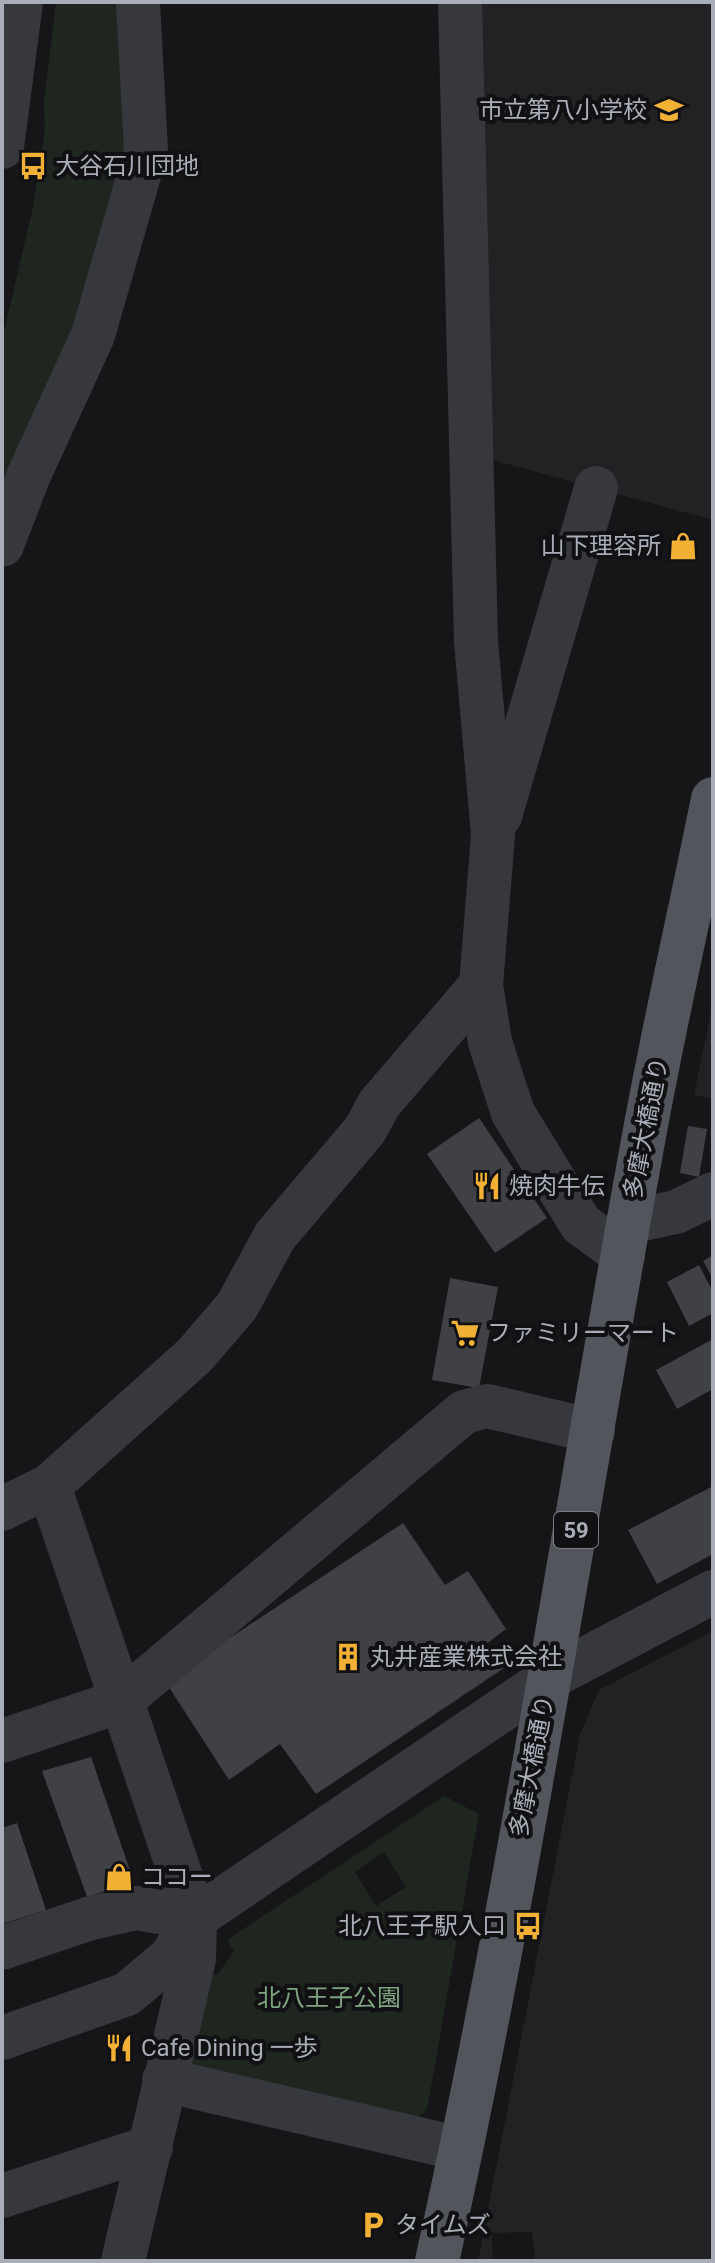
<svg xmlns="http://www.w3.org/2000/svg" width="715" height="2263" viewBox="0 0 715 2263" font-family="Roboto,'Noto Sans JP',sans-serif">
<rect width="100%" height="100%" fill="#161618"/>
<g fill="#222225">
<path d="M 460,2 L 713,2 L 713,520 L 470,454 Z"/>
<path d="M 713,1002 L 713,1099 L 694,1095 Z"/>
<path d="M 713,1631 L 713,2261 L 535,2261 L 532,2232 L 492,2233 L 493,2261 L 478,2261 L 580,1734 L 599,1690 Z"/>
</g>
<g fill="#1e261f" fill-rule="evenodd">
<path d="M 56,2 L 138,2 L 146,151 L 2,545 L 2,340 L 33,207 L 45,131 L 44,101 Z"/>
<path d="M 444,1796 L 479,1814 L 427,2110 L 409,2124 L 196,2074 L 184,2060 L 205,1973 L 217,1975 L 234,1951 L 227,1940 ZM 384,1852 L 406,1887 L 376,1906 L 355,1872 Z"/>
</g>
<g fill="#404145">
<path d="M 479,1118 L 547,1218 L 495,1253 L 427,1154 Z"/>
<path d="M 688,1126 L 707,1129 L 699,1177 L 680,1173 Z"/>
<path d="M 713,1255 L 713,1279 L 703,1261 Z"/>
<path d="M 699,1265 L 713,1292 L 713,1313 L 689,1326 L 667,1282 Z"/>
<path d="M 450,1278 L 498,1287 L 479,1388 L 432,1380 Z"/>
<path d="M 713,1339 L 713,1389 L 677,1409 L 656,1370 Z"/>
<path d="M 713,1486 L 713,1554 L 657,1584 L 628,1530 Z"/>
<path d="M 403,1523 L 445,1585 L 468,1571 L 506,1629 L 485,1645 L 504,1668 L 316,1794 L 280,1744 L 229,1780 L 165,1681 Z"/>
<path d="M 91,1757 L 134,1882 L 87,1897 L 42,1771 Z"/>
<path d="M 17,1823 L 46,1910 L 2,1924 L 2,1828 Z"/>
</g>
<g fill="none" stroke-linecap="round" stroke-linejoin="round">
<g stroke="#37383d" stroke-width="44">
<path d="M 460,2 L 476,641 L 493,835 L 481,985 L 490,1042 L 513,1113 L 581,1224 L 623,1255"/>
<path d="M 2,147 L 21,2"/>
<path d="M 2,545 L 28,477 L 93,335 L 146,151 L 138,2"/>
<path d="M 500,816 L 596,488"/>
<path d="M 628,1222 L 676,1212 L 713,1194"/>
<path d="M 49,1486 L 195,1918 L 194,1959 L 123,2261"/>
<path d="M 2,1509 L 49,1486 L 195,1355 L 237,1306 L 275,1236 L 365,1130 L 379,1104 L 481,985"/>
<path d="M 2,1741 L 121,1701 L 464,1412 L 487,1406 L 593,1431"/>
<path d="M 2,1948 L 91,1918 L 136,1908 L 195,1918"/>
<path d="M 2,2038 L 127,1994 L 171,1957 L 195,1918 L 549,1678 L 713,1592"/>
<path d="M 164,2080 L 461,2149"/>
<path d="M 2,2196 L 151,2147"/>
</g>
<path stroke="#53555c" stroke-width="44" d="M 437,2261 C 518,1896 573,1525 640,1158 C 661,1038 689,918 713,799"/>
</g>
<defs>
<symbol id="school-bare" viewBox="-9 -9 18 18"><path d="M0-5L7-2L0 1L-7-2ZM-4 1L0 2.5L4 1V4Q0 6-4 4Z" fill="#f2b134" stroke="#111113" stroke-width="2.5" paint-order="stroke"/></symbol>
<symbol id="bus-bare" viewBox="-9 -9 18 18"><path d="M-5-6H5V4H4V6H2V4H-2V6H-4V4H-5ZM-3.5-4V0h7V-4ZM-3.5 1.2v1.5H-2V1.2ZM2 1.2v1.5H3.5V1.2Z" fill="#f2b134" stroke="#111113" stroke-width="2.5" paint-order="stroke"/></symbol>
<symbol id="shop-bare" viewBox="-9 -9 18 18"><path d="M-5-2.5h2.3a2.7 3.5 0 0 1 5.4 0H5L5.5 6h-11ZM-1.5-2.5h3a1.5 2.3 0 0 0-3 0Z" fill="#f2b134" stroke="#111113" stroke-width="2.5" paint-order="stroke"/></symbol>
<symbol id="restaurant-bare" viewBox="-9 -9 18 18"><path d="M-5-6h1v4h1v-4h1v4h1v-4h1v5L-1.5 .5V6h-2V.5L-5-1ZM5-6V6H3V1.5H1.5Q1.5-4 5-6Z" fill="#f2b134" stroke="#111113" stroke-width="2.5" paint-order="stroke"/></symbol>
<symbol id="supermarket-bare" viewBox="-9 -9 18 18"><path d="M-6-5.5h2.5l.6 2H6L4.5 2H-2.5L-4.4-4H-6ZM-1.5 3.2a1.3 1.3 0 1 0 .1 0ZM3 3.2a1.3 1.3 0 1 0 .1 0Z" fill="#f2b134" stroke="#111113" stroke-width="2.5" paint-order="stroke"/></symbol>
<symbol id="building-bare" viewBox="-9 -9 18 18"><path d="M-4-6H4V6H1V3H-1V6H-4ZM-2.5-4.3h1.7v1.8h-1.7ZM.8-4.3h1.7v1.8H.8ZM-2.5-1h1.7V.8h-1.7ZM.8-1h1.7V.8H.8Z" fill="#f2b134" stroke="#111113" stroke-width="2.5" paint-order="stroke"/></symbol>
<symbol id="parking-bare" viewBox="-9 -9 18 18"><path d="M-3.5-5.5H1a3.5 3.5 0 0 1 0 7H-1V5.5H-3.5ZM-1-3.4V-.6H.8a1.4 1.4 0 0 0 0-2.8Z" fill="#f2b134" stroke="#111113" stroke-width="2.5" paint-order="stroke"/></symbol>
</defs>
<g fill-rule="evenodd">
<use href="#school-bare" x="649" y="90" width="40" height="40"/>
<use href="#bus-bare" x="13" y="146" width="40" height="40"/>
<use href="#shop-bare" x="663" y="526" width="40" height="40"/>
<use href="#restaurant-bare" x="467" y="1166" width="40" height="40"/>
<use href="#supermarket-bare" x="445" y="1313" width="40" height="40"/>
<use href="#building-bare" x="328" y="1637" width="40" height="40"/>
<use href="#shop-bare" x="99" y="1857" width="40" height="40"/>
<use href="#bus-bare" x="508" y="1906" width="40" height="40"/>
<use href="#restaurant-bare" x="99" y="2028" width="40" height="40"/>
<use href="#parking-bare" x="353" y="2205" width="40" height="40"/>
</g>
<g text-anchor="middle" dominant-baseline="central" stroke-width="8" stroke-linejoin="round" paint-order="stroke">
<rect fill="#111113" stroke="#7b7e86" stroke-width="2" x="554" y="1512" width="44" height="36" rx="6"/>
<g font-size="22" font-weight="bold" fill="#a8adb8">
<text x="576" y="1530">59</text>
</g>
<g font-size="24" fill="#a8adb8" stroke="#111113" text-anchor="start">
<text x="647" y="110" text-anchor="end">市立第八小学校</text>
<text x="55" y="166">大谷石川団地</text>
<text x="661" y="546" text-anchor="end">山下理容所</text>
<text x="509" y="1186">焼肉牛伝</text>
<text x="487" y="1333">ファミリーマート</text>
<text x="370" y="1657">丸井産業株式会社</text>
<text x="141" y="1877">ココー</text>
<text x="506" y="1926" text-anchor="end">北八王子駅入口</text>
<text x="141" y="2048">Cafe Dining 一歩</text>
<text x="395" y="2225">タイムズ</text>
</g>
<g font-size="24" fill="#a8adb8" stroke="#111113">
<text transform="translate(646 1128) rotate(-79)">多摩大橋通り</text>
<text transform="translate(532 1766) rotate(-79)">多摩大橋通り</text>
</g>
<g font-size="24" fill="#7fa381" stroke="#111113">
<text x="329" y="1998">北八王子公園</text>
</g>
</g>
<rect width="715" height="2263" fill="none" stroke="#a8adb8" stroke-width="8"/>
</svg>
